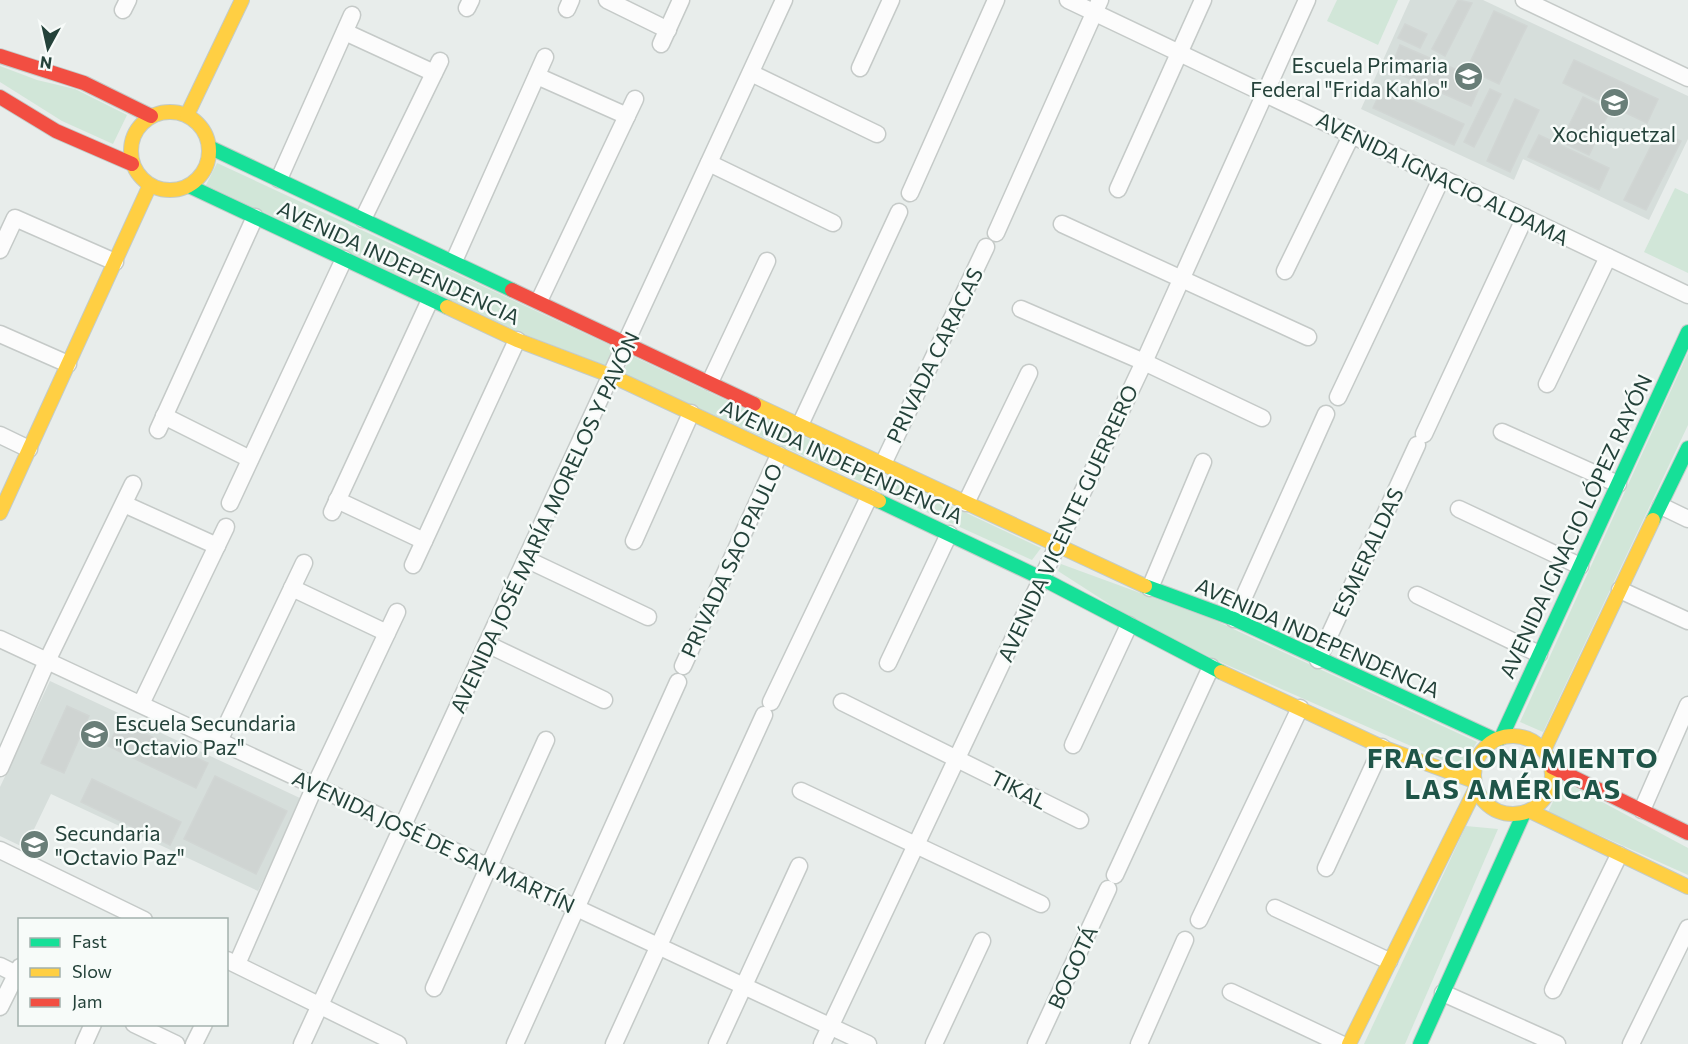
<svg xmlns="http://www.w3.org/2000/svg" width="1688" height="1044" viewBox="0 0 1688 1044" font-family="Commissioner,sans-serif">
<rect width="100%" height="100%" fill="#e8edeb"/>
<g fill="#d6dedb">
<path d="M 1410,0 L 1483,0 L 1688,96 L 1688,139 L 1649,220 L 1523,159 L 1514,180 L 1361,109 Z"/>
<path d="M 50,681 L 302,799 L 258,891 L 51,794 L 25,848 L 0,836 L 0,787 Z"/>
</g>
<g fill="#d1e6d8">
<path d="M 1337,0 L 1398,0 L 1378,45 L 1327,21 Z"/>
<path d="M 0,66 L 37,80 L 75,89 L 127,115 L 113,144 L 62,121 L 0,82 Z"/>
<path d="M 217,163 L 616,348 L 607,366 L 521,333 L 206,185 Z"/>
<path d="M 1675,188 L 1688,194 L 1688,273 L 1644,252 Z"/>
<path d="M 1688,353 L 1688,425 L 1543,732 L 1520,722 Z"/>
<path d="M 632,356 L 1041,548 L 1032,560 L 622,373 Z"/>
<path d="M 1061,564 L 1214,620 L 1477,742 L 1461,768 L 1218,661 L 1131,618 L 1058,571 Z"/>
<path d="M 1563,781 L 1688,848 L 1688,875 L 1548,812 Z"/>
<path d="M 1466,826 L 1498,829 L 1405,1044 L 1364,1044 Z"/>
</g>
<g fill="#cfd4d2" stroke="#d1d6d4" stroke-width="1.5">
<path d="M 1458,0 L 1472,3 L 1445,56 L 1432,49 Z"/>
<path d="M 1494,11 L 1527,26 L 1499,84 L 1467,69 Z"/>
<path d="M 1405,24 L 1427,34 L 1420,48 L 1398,38 Z"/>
<path d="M 1400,45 L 1482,81 L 1471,106 L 1390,70 Z"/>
<path d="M 1574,60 L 1658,99 L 1647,123 L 1563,83 Z"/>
<path d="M 1383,87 L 1464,124 L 1454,145 L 1373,108 Z"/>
<path d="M 1490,89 L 1501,94 L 1474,147 L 1464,142 Z"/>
<path d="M 1583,97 L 1610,110 L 1589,155 L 1561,142 Z"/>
<path d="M 1515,99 L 1539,110 L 1510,172 L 1487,161 Z"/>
<path d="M 1659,130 L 1681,141 L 1646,210 L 1624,200 Z"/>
<path d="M 1539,135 L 1609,168 L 1599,190 L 1528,157 Z"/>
<path d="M 67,706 L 89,716 L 64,773 L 41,763 Z"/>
<path d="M 120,722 L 208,763 L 196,788 L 108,746 Z"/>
<path d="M 215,776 L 287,811 L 256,874 L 184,839 Z"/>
<path d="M 92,779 L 181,822 L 170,845 L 81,802 Z"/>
</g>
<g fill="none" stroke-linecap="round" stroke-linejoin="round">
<defs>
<g id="street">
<path d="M 607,0 L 668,30"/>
<path d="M 1068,0 L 1688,295"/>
<path d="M 1524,0 L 1688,78"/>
<path d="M 467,8 L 471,0"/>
<path d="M 567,9 L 571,0"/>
<path d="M 123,10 L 128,0"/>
<path d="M 345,32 L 434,73"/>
<path d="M 661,44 L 681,0"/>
<path d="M 860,68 L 891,0"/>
<path d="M 751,73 L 877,134"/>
<path d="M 537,76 L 627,116"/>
<path d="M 709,163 L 833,223"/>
<path d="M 279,179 L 352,15"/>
<path d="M 1118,189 L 1203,0"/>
<path d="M 910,193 L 996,0"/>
<path d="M 363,219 L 440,61"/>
<path d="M 1062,224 L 1308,337"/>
<path d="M 996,233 L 1100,0"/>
<path d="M 0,250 L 15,218 L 115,262"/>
<path d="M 454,261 L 545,57"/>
<path d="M 1285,271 L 1352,134"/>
<path d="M 539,301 L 635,99"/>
<path d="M 1021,309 L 1144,362 L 1262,418"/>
<path d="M 0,334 L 68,364"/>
<path d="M 710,382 L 767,261"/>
<path d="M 1547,384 L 1608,257"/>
<path d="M 1338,397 L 1442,177"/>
<path d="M 164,416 L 250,459"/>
<path d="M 800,425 L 899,212"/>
<path d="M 158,430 L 255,217"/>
<path d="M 1502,432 L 1618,484"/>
<path d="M 1424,434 L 1525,217"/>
<path d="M 0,435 L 29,449"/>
<path d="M 883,464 L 986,247"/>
<path d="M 337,500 L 424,541"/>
<path d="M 230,503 L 344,259"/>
<path d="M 966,503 L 1029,373"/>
<path d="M 124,504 L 217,546"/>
<path d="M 1661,506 L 1688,519"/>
<path d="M 1459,509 L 1580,566"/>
<path d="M 332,512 L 430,300"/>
<path d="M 634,541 L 691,413"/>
<path d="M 526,559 L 648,617"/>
<path d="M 413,565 L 517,340"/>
<path d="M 292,588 L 387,633"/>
<path d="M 1150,588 L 1203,462"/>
<path d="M 1620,590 L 1688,621"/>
<path d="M 1417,595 L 1539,654"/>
<path d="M 1234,619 L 1326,414"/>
<path d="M 0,639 L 868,1044"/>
<path d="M 487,644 L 604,700"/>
<path d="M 1318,660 L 1417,445"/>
<path d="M 888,663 L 949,534"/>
<path d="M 683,666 L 779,455"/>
<path d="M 771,702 L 869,497"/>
<path d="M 842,702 L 1080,820"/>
<path d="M 141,704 L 226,527"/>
<path d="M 219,741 L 304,563"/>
<path d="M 1073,745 L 1129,625"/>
<path d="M 0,768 L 47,661 L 133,484"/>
<path d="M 801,791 L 1041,904"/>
<path d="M 1642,810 L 1688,705"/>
<path d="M 0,850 L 144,920"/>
<path d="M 1326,868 L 1382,747"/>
<path d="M 1115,875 L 1211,667"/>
<path d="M 1275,908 L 1389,961"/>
<path d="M 1199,920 L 1300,708"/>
<path d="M 227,960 L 398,1044"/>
<path d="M 237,964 L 318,779 L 397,612"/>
<path d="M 0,966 L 16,974"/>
<path d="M 434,988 L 546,740"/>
<path d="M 1553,990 L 1619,855"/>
<path d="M 1231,992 L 1341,1044"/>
<path d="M 1443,993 L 1557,1044"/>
<path d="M 0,1007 L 20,967"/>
<path d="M 134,1024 L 176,1044"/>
<path d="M 84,1044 L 93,1024"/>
<path d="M 194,1044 L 204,1024"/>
<path d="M 302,1044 L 784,0"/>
<path d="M 515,1044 L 678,682"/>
<path d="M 614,1044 L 764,715"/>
<path d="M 717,1044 L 799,866"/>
<path d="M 822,1044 L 1144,362 L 1307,0"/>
<path d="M 934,1044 L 982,941"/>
<path d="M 1036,1044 L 1108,889"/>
<path d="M 1139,1044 L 1185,940"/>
<path d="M 1631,1044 L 1688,928"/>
</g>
<g id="fast">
<path d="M 209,147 L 512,290"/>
<path d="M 189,186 L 447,307"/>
<path d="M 879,501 L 1041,578 L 1221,672"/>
<path d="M 1653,520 L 1688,448"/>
<path d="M 1145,586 L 1234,619 L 1496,740"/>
<path d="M 1501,738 L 1688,332"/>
<path d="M 1420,1044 L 1524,813"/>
</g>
<g id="slow">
<circle cx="170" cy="151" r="39"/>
<path d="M 187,115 L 242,0"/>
<path d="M 447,307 L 517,340 L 612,376 L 879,501"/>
<path d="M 754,404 L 1145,586"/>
<path d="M 0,513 L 150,185"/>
<path d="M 1221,672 L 1382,747 L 1474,781"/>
<circle cx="1513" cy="775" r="39"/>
<path d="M 1544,750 L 1653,520"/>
<path d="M 1530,811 L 1688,887"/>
<path d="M 1349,1044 L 1476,788"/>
</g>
<g id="jam">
<path d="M 0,56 L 84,83 L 151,116"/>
<path d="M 0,97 L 56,131 L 132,164"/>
<path d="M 512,290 L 754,404"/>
<path d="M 1552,767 L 1688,833"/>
</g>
</defs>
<use href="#street" stroke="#c5cac8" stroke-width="19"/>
<use href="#fast" stroke="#c3cbc8" stroke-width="16"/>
<use href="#slow" stroke="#c3cbc8" stroke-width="16"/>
<use href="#jam" stroke="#c3cbc8" stroke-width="16"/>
<use href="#street" stroke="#fcfcfc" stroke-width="16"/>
<use href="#fast" stroke="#16e098" stroke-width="14"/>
<use href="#slow" stroke="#ffcf43" stroke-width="14"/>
<use href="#jam" stroke="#f24e42" stroke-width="14"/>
</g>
<defs>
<symbol id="school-disc" viewBox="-11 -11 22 22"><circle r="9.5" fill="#697e78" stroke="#f7fbf9"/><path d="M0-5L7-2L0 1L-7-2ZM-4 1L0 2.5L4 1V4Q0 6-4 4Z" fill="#fff"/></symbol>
</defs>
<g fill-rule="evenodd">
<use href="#school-disc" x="1452" y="60" width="33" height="33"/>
<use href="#school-disc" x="1598" y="86" width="33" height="33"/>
<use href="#school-disc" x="78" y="718" width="33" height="33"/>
<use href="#school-disc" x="18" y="828" width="33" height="33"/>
</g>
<g text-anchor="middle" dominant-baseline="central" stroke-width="5" stroke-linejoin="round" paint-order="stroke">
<g font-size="21" fill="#24423a" stroke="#f7fbf9" text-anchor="start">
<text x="1448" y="64" text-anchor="end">Escuela Primaria<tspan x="1448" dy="24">Federal "Frida Kahlo"</tspan></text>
<text x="1614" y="133" text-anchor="middle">Xochiquetzal</text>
<text x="115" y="722">Escuela Secundaria<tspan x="115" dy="24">"Octavio Paz"</tspan></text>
<text x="55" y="832">Secundaria<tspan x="55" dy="24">"Octavio Paz"</tspan></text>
</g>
<g font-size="21" fill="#24423a" stroke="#f7fbf9">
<text transform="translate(1443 178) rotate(26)">AVENIDA IGNACIO ALDAMA</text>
<text transform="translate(399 262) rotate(25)">AVENIDA INDEPENDENCIA</text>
<text transform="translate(934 355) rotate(-64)">PRIVADA CARACAS</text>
<text transform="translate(842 461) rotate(25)">AVENIDA INDEPENDENCIA</text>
<text transform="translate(544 522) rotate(-65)">AVENIDA JOSÉ MARÍA MORELOS Y PAVÓN</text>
<text transform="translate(1067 523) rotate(-65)">AVENIDA VICENTE GUERRERO</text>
<text transform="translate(1575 526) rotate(-65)">AVENIDA IGNACIO LÓPEZ RAYÓN</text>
<text transform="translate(1367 552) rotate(-65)">ESMERALDAS</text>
<text transform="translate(731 560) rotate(-65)">PRIVADA SAO PAULO</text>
<text transform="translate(1318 637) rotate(24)">AVENIDA INDEPENDENCIA</text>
<text transform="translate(1019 789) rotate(27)">TIKAL</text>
<text transform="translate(434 841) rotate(25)">AVENIDA JOSÉ DE SAN MARTÍN</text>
<text transform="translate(1072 967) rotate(-65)">BOGOTÁ</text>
</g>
<g font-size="27" font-weight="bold" letter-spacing="1.5" fill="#1f5548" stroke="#f7fbf9">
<text x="1513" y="757">FRACCIONAMIENTO<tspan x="1513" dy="31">LAS AMÉRICAS</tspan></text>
</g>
</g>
<rect x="18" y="918" width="210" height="108" fill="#f7fbf9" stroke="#a3b1ad" stroke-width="1.5"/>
<rect x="30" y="938" width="30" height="9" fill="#16e098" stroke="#a3b1ad" stroke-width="1.5"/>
<text x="72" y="948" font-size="18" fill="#24423a">Fast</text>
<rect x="30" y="968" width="30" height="9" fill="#ffcf43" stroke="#a3b1ad" stroke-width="1.5"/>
<text x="72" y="978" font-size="18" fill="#24423a">Slow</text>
<rect x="30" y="998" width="30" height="9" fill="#f24e42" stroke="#a3b1ad" stroke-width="1.5"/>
<text x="72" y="1008" font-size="18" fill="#24423a">Jam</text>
<g transform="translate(48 48) rotate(188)" stroke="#f7fbf9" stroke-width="4.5" paint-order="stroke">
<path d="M0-4.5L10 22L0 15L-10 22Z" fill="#24423a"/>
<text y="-9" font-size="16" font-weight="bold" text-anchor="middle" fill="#24423a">N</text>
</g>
</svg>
